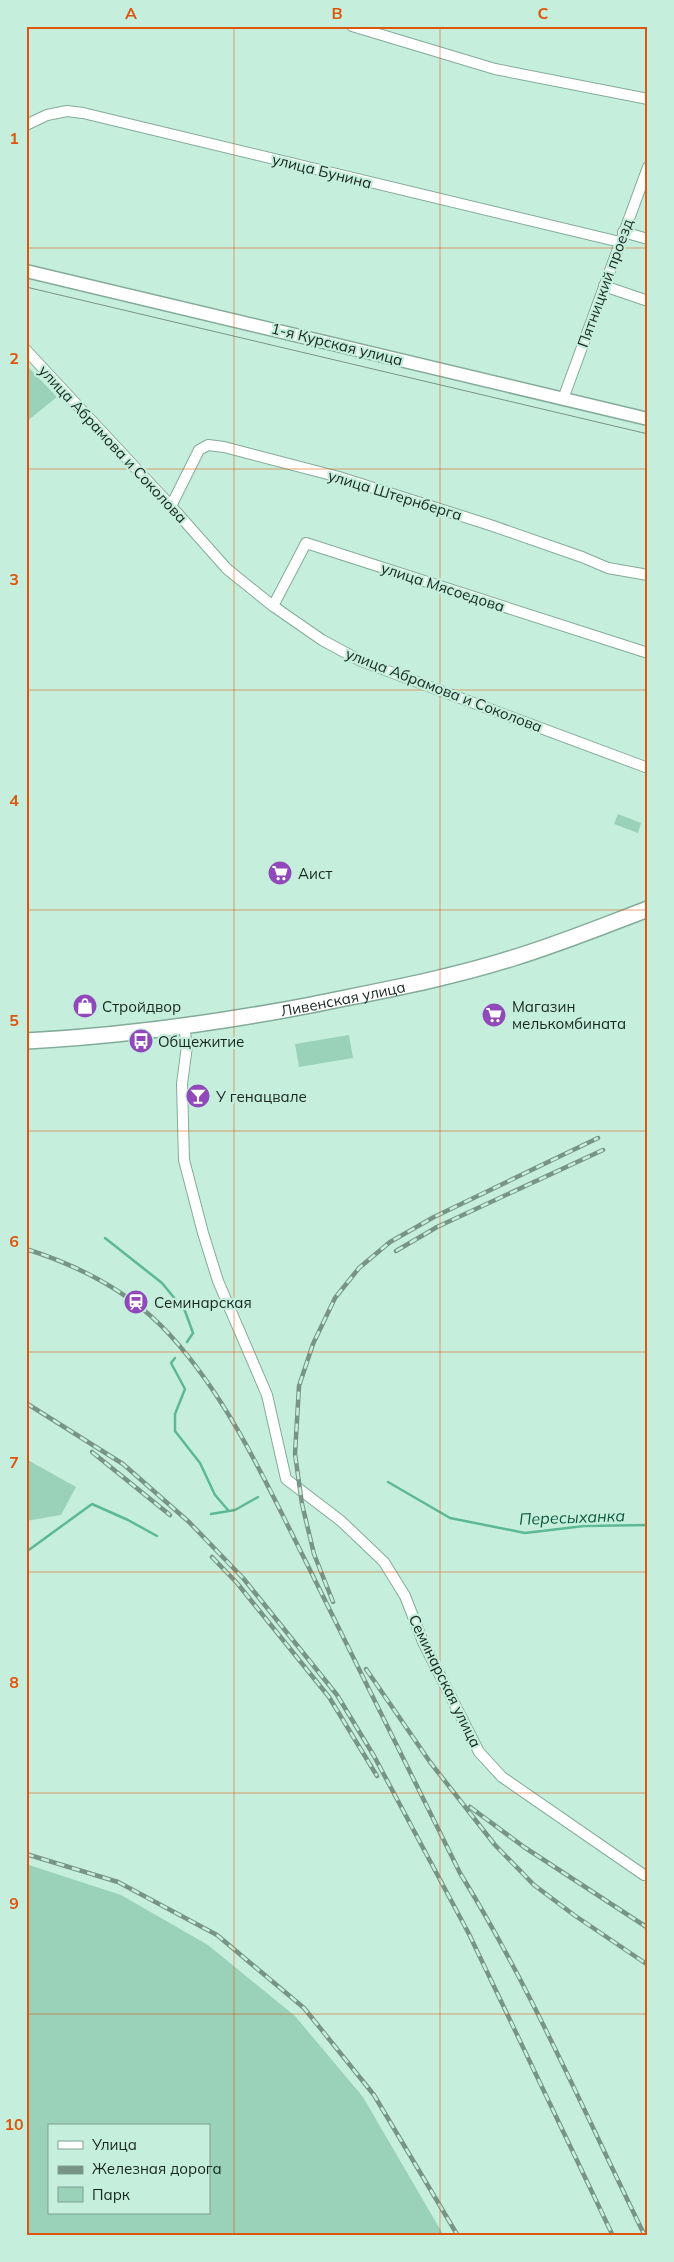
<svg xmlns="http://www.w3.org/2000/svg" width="674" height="2262" viewBox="0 0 674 2262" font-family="Mulish,sans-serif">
<rect width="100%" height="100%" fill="#c5efdc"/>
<g fill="#99d1b9" fill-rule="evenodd">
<path d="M 26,365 L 57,397 L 26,422 Z"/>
<path d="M 618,814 L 641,823 L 638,833 L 614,824 Z"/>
<path d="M 349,1035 L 353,1058 L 299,1067 L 295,1044 Z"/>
<path d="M 26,1459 L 76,1487 L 61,1515 L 26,1521 Z"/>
<path d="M 26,1864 L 121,1895 L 208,1945 L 295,2016 L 363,2097 L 444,2236 L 26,2236 ZM 49,2126 L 209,2126 L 209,2213 L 49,2213 Z"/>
</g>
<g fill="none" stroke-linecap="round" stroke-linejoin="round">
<g stroke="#5db995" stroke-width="2.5">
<path d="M 105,1238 L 162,1283 L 185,1311 L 193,1333 L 187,1342"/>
<path d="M 175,1358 L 171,1363 L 185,1389 L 175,1414 L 175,1431 L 200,1463 L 215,1495 L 228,1510"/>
<path d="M 388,1482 L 450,1518 L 525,1533 L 584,1526 L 648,1525"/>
<path d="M 211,1514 L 235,1510 L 258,1497"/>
<path d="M 26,1552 L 92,1504 L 128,1520 L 157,1536"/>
</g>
<defs>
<g id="minor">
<path d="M 352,26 L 495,69 L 648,99"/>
<path d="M 26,125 L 47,115 L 67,111 L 83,113 L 620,242"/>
<path d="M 623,232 L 648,239"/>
<path d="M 604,286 L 648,301"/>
<path d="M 26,350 L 171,506 L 227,569 L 273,606 L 322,640 L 361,661 L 648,768"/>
<path d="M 563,399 L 648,167"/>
<path d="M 171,506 L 199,450 L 208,445 L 224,447 L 339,477 L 490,525 L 582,557 L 608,568 L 648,575"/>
<path d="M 273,606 L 306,543 L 648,653"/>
<path d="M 184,1026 L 187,1046 L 182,1084 L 184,1160 L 203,1233 L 218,1281 L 267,1395 L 286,1479 L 341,1521 L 384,1562 L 405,1596 L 423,1642 L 479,1752 L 502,1777 L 644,1875"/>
</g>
<path id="tertiary" d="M 26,271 L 648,419"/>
<g id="primary">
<path id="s1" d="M 26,1041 C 122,1036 217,1023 311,1005 C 379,991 447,979 513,958 C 559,944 603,926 648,909"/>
</g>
</defs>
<use href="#minor" stroke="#83ab99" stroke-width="12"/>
<use href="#tertiary" stroke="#83ab99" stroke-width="15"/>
<use href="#primary" stroke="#83ab99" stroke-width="18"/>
<use href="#minor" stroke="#fff" stroke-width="10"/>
<use href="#tertiary" stroke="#fff" stroke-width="12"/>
<use href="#primary" stroke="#fff" stroke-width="15"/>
<path stroke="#779487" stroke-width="1" d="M 26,287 L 648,434"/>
<defs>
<g id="rail">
<path d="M 26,1249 C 80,1266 131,1292 170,1335 C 231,1402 269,1489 310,1570 C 360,1671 410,1772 460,1873 C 531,1988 585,2114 645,2236"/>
<path d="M 396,1251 L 437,1227 L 603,1150"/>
<path d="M 26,1403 L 123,1464 L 189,1522 L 243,1578 L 337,1695 L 374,1756 L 469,1934 L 613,2236"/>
<path d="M 92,1452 L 170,1515"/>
<path d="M 212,1557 L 237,1583 L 329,1697 L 377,1776"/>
<path d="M 333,1602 L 314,1554 L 302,1504 L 295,1454 L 299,1386 L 313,1344 L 335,1298 L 359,1268 L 390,1242 L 434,1217 L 598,1138"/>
<path d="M 366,1669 L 430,1762 L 495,1845 L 534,1885 L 574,1915 L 648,1965"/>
<path d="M 470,1807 L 524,1847 L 648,1928"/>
<path d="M 26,1854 L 118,1882 L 217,1935 L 304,2008 L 374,2095 L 458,2236"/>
</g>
</defs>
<use href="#rail" stroke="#779487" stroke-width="4.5"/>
<use href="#rail" stroke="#c5efdc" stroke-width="2.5" stroke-dasharray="8" stroke-linecap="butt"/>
</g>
<path fill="none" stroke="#de560d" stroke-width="1" stroke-opacity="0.55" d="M 234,26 L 234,2236M 440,26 L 440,2236M 26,248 L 648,248M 26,469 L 648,469M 26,690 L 648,690M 26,910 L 648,910M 26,1131 L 648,1131M 26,1352 L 648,1352M 26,1572 L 648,1572M 26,1793 L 648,1793M 26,2014 L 648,2014"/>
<defs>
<symbol id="supermarket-disc" viewBox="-11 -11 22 22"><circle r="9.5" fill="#9048bb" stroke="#c5efdc"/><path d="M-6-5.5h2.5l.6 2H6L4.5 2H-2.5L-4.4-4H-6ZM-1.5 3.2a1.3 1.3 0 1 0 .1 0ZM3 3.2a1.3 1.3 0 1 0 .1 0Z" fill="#fff"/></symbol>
<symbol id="shop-disc" viewBox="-11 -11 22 22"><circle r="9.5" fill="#9048bb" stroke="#c5efdc"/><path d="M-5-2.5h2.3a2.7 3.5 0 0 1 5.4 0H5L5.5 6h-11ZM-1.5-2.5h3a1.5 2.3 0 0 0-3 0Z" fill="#fff"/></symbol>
<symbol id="bus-disc" viewBox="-11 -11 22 22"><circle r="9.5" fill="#9048bb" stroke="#c5efdc"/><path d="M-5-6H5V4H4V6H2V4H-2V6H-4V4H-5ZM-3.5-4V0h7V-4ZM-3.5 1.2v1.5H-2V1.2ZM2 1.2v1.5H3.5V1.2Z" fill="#fff"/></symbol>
<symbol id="bar-disc" viewBox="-11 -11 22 22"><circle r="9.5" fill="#9048bb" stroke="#c5efdc"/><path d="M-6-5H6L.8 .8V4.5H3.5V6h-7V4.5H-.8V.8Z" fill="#fff"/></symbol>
<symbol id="station-disc" viewBox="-11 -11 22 22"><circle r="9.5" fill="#9048bb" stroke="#c5efdc"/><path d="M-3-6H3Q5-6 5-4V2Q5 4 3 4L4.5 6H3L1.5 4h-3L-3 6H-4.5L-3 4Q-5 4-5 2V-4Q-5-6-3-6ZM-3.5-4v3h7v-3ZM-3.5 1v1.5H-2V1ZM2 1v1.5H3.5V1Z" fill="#fff"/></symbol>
</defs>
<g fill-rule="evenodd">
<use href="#supermarket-disc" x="266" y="859" width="28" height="28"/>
<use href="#shop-disc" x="71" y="992" width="28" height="28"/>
<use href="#supermarket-disc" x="480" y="1001" width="28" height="28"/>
<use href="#bus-disc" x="127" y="1027" width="28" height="28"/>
<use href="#bar-disc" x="184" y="1082" width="28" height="28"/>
<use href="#station-disc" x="122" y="1288" width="28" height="28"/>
</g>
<g text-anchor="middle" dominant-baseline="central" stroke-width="4.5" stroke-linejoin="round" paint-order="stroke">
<g font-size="15" fill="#172620" stroke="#c5efdc">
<text transform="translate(322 171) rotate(14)">улица Бунина</text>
<text transform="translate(605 283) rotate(-70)">Пятницкий проезд</text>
<text transform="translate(337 344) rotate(14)">1-я Курская улица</text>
<text transform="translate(113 444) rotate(47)">улица Абрамова и Соколова</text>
<text transform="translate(395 495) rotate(17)">улица Штернберга</text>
<text transform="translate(443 587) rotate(18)">улица Мясоедова</text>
<text transform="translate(444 690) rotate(21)">улица Абрамова и Соколова</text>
<text stroke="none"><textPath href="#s1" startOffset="320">Ливенская улица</textPath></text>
<text transform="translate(445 1681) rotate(64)">Семинарская улица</text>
</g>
<g font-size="15" fill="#172620" stroke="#c5efdc" text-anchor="start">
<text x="298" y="873">Аист</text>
<text x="102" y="1006">Стройдвор</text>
<text x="512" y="1006">Магазин<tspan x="512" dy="17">мелькомбината</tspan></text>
<text x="158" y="1041">Общежитие</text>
<text x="216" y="1096">У генацвале</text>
<text x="154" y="1302">Семинарская</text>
</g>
<g font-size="16" font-style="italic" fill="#0b573f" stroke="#c5efdc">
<text transform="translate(572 1517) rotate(-2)">Пересыханка</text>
</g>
</g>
<rect width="674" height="2262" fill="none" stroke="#c5efdc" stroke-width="55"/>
<rect x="48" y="2124" width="162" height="90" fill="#c5efdc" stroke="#7f9f91"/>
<rect x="58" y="2141" width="25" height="8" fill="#ffffff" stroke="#7f9f91"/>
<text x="92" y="2150" font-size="15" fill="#172620">Улица</text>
<rect x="58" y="2166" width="25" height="8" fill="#779487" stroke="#7f9f91"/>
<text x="92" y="2174" font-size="15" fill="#172620">Железная дорога</text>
<rect x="58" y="2187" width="25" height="15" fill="#99d1b9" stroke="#7f9f91"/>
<text x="92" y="2200" font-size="15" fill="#172620">Парк</text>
<rect x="28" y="28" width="618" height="2206" fill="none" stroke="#de560d" stroke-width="2"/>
<g font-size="16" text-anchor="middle" font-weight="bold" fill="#de560d">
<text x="131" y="19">A</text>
<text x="337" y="19">B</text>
<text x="543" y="19">C</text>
<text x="14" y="144">1</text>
<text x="14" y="364">2</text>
<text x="14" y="585">3</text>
<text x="14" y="806">4</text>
<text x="14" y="1026">5</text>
<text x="14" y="1247">6</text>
<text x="14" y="1468">7</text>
<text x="14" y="1688">8</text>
<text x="14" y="1909">9</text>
<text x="14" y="2130">10</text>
</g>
</svg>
